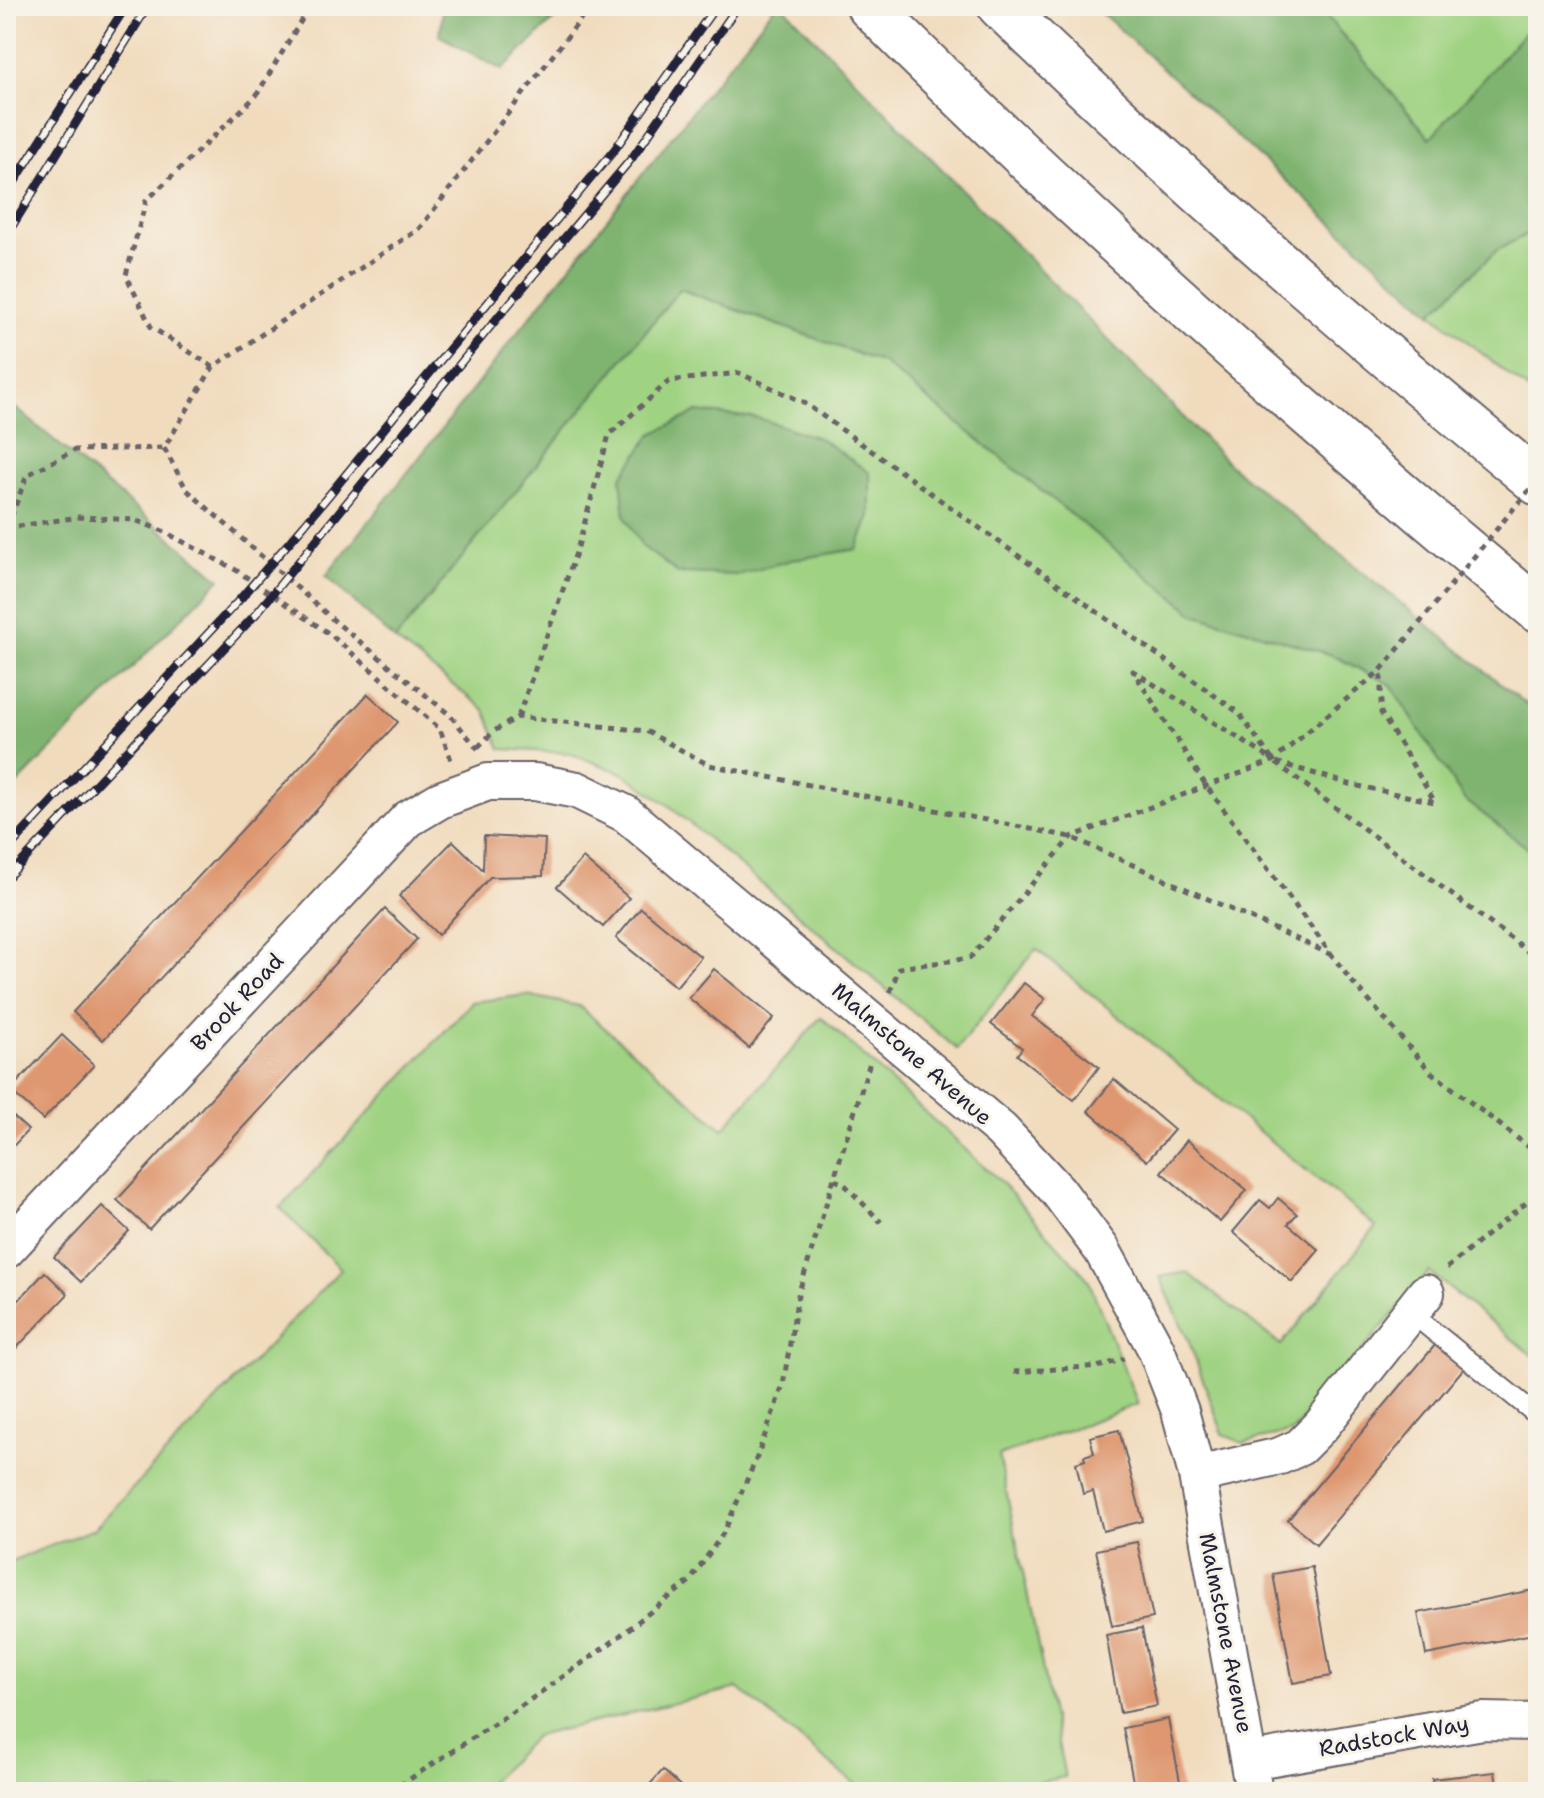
<svg xmlns="http://www.w3.org/2000/svg" width="1544" height="1798" viewBox="0 0 1544 1798" font-family="'Shantell Sans',sans-serif">
<rect width="100%" height="100%" fill="#f7f3e8"/>
<filter id="ink" filterUnits="userSpaceOnUse"><feTurbulence type="fractalNoise" baseFrequency=".0125" numOctaves="2"/><feDisplacementMap in="SourceGraphic" scale="16" xChannelSelector="R" yChannelSelector="G"/><feConvolveMatrix kernelMatrix="1 2 1 2 8 2 1 2 1" color-interpolation-filters="sRGB"/></filter>
<filter id="wash" filterUnits="userSpaceOnUse"><feTurbulence type="fractalNoise" baseFrequency=".006" numOctaves="4" result="noise"/><feDisplacementMap in="SourceGraphic" scale="32" xChannelSelector="R" yChannelSelector="G"/><feGaussianBlur stdDeviation="1.8" result="paint"/><feColorMatrix in="noise" values="0 0 0 0 0 0 0 0 0 0 0 0 0 0 0 0 0 1.4 0 .05"/><feComposite in="paint" operator="in"/></filter>
<g filter="url(#wash)">
<rect width="100%" height="100%" fill="#f1dbbd"/>
<g fill="#9fd281" stroke="#607a5e" stroke-width="2">
<path d="M 1318,6 L 1538,6 L 1538,18 L 1430,139 Z"/>
<path d="M 1538,228 L 1538,398 L 1431,313 L 1497,250 Z"/>
<path d="M 679,289 L 883,363 L 1195,614 L 1332,655 L 1390,684 L 1464,799 L 1538,856 L 1538,1360 L 1429,1272 L 1292,1432 L 1242,1443 L 1223,1434 L 1189,1342 L 1160,1277 L 1187,1272 L 1281,1345 L 1376,1227 L 1036,949 L 957,1049 L 667,804 L 624,774 L 569,753 L 501,749 L 485,710 L 395,640 Z"/>
<path d="M 527,995 L 579,1006 L 723,1129 L 821,1017 L 1002,1183 L 1088,1279 L 1138,1404 L 999,1456 L 1065,1777 L 989,1792 L 865,1792 L 738,1688 L 535,1736 L 481,1792 L 6,1792 L 6,1563 L 94,1529 L 341,1269 L 280,1208 L 472,1002 Z"/>
</g>
<g fill="#7fb46f" stroke="#506b55" stroke-width="2">
<path d="M 443,6 L 568,6 L 502,70 L 440,36 Z"/>
<path d="M 775,6 L 783,6 L 1230,465 L 1538,714 L 1538,856 L 1464,799 L 1390,684 L 1332,655 L 1195,614 L 883,363 L 680,289 L 395,640 L 326,576 Z"/>
<path d="M 1094,6 L 1318,6 L 1430,138 L 1538,18 L 1538,228 L 1497,250 L 1431,313 Z"/>
<path d="M 6,400 L 220,579 L 6,795 Z"/>
<path d="M 697,412 L 758,418 L 821,439 L 870,473 L 870,516 L 857,549 L 791,560 L 738,575 L 678,573 L 642,546 L 625,517 L 621,478 L 652,434 Z"/>
</g>
<g id="blocks">
<g fill="#de976f">
<path d="M 368,694 L 398,722 L 103,1040 L 73,1012 Z"/>
<path d="M 484,836 L 545,839 L 543,876 L 490,877 L 438,935 L 399,896 L 453,841 L 483,870 Z"/>
<path d="M 583,858 L 629,898 L 603,927 L 557,887 Z"/>
<path d="M 641,908 L 701,957 L 676,987 L 616,938 Z"/>
<path d="M 385,909 L 417,939 L 149,1229 L 117,1200 Z"/>
<path d="M 714,969 L 774,1018 L 749,1048 L 689,998 Z"/>
<path d="M 1024,983 L 1045,999 L 1032,1016 L 1099,1067 L 1074,1100 L 1017,1055 L 1022,1048 L 991,1024 Z"/>
<path d="M 62,1035 L 94,1065 L 43,1120 L 10,1090 Z"/>
<path d="M 1114,1079 L 1174,1130 L 1147,1161 L 1088,1111 Z"/>
<path d="M 6,1110 L 28,1130 L 6,1154 Z"/>
<path d="M 1187,1140 L 1247,1190 L 1220,1222 L 1161,1172 Z"/>
<path d="M 1278,1198 L 1297,1214 L 1288,1224 L 1319,1250 L 1292,1282 L 1233,1232 L 1260,1200 L 1270,1208 Z"/>
<path d="M 102,1206 L 129,1231 L 81,1282 L 54,1257 Z"/>
<path d="M 45,1272 L 68,1294 L 6,1359 L 6,1314 Z"/>
<path d="M 1436,1344 L 1464,1368 L 1316,1544 L 1288,1520 Z"/>
<path d="M 1119,1430 L 1143,1521 L 1103,1531 L 1093,1491 L 1083,1494 L 1076,1463 L 1085,1460 L 1084,1456 L 1094,1453 L 1090,1437 Z"/>
<path d="M 1137,1542 L 1153,1618 L 1112,1626 L 1096,1550 Z"/>
<path d="M 1312,1567 L 1331,1676 L 1293,1683 L 1273,1574 Z"/>
<path d="M 1538,1589 L 1538,1633 L 1426,1655 L 1418,1613 Z"/>
<path d="M 1142,1628 L 1157,1706 L 1120,1713 L 1106,1635 Z"/>
<path d="M 1168,1719 L 1182,1792 L 1135,1792 L 1123,1728 Z"/>
<path d="M 663,1770 L 687,1792 L 643,1792 Z"/>
<path d="M 1495,1772 L 1498,1792 L 1433,1792 L 1432,1779 Z"/>
</g>
</g>
</g>
<g filter="url(#ink)">
<use href="#blocks" fill-opacity="0" stroke="#6a6368" stroke-width="2"/>
<g fill="none" stroke-linecap="round" stroke-linejoin="round">
<defs>
<path id="service" d="M 1411,1313 L 1538,1416"/>
<g id="minor">
<path d="M 6,1250 L 408,819 L 440,800 L 488,782 L 535,782 L 577,790 L 626,814 L 1001,1130 L 1058,1191 L 1102,1250 L 1156,1349 L 1180,1411 L 1197,1475 L 1254,1792"/>
<path d="M 1197,1475 L 1280,1456 L 1300,1447 L 1321,1426 L 1426,1293"/>
<path d="M 1250,1761 L 1483,1721 L 1538,1722"/>
</g>
<g id="motorway">
<path d="M 869,6 C 1082,219 1307,418 1538,610"/>
<path d="M 1000,6 C 1172,173 1354,331 1538,483"/>
</g>
</defs>
<use href="#service" stroke="#6a6368" stroke-width="22"/>
<use href="#minor" stroke="#6a6368" stroke-width="40"/>
<use href="#motorway" stroke="#6a6368" stroke-width="48"/>
<g stroke="#6a6368" stroke-width="5" stroke-dasharray="6 6" stroke-linecap="butt">
<path d="M 213,367 L 151,327 L 126,275 L 146,201 L 256,96 L 310,6"/>
<path d="M 6,528 L 79,517 L 135,520 L 163,531 L 236,570 L 331,635 L 440,729 L 451,760"/>
<path d="M 7,528 L 27,475 L 75,450 L 164,448"/>
<path d="M 518,717 L 577,550 L 609,435 L 669,381 L 739,373 L 803,402 L 1239,713 L 1273,761 L 1349,784 L 1435,802 L 1381,713 L 1381,671"/>
<path d="M 478,747 L 494,731 L 518,717 L 646,731 L 709,765 L 1071,837 L 1332,955"/>
<path d="M 478,749 L 450,715 L 337,623 L 187,490 L 164,448 L 213,367 L 419,229 L 591,6"/>
<path d="M 1268,757 L 1133,671 L 1207,787 L 1349,978 L 1431,1072 L 1538,1154"/>
<path d="M 1276,763 L 1538,959"/>
<path d="M 890,992 L 899,968 L 970,958 L 1071,837 L 1273,761 L 1381,670"/>
<path d="M 834,1180 L 843,1183 L 881,1222"/>
<path d="M 1447,1268 L 1538,1193"/>
<path d="M 1014,1372 L 1101,1366 L 1124,1359"/>
<path d="M 390,1792 L 517,1709 L 608,1645 L 690,1581 L 724,1532 L 757,1457 L 783,1385 L 798,1295 L 870,1062"/>
</g>
<use href="#service" stroke="#fff" stroke-width="18"/>
<use href="#minor" stroke="#fff" stroke-width="36"/>
<use href="#motorway" stroke="#fff" stroke-width="44"/>
<defs>
<g id="rail">
<path d="M 6,195 L 126,6"/>
<path d="M 6,236 L 148,6"/>
<path d="M 6,851 L 241,598 L 305,524 L 615,149 L 716,6"/>
<path d="M 6,879 L 256,614 L 499,316 L 632,158 L 738,6"/>
</g>
</defs>
<use href="#rail" stroke="#22223b" stroke-width="9"/>
<use href="#rail" stroke="#f7f3e8" stroke-width="6" stroke-dasharray="18" stroke-linecap="butt"/>
<path stroke="#6a6368" stroke-width="5" stroke-dasharray="6 6" stroke-linecap="butt" d="M 1381,670 L 1538,479"/>
</g>
</g>
<g text-anchor="middle" dominant-baseline="central" stroke-width="6" stroke-linejoin="round" paint-order="stroke">
<g font-size="22" fill="#22223b" stroke="#f7f3e8">
<text transform="translate(237 1002) rotate(-47)">Brook Road</text>
<text transform="translate(912 1054) rotate(41)">Malmstone Avenue</text>
<text transform="translate(1226 1633) rotate(79)">Malmstone Avenue</text>
<text transform="translate(1394 1736) rotate(-10)">Radstock Way</text>
</g>
</g>
<rect width="1544" height="1798" fill="none" stroke="#f7f3e8" stroke-width="32"/>
</svg>
